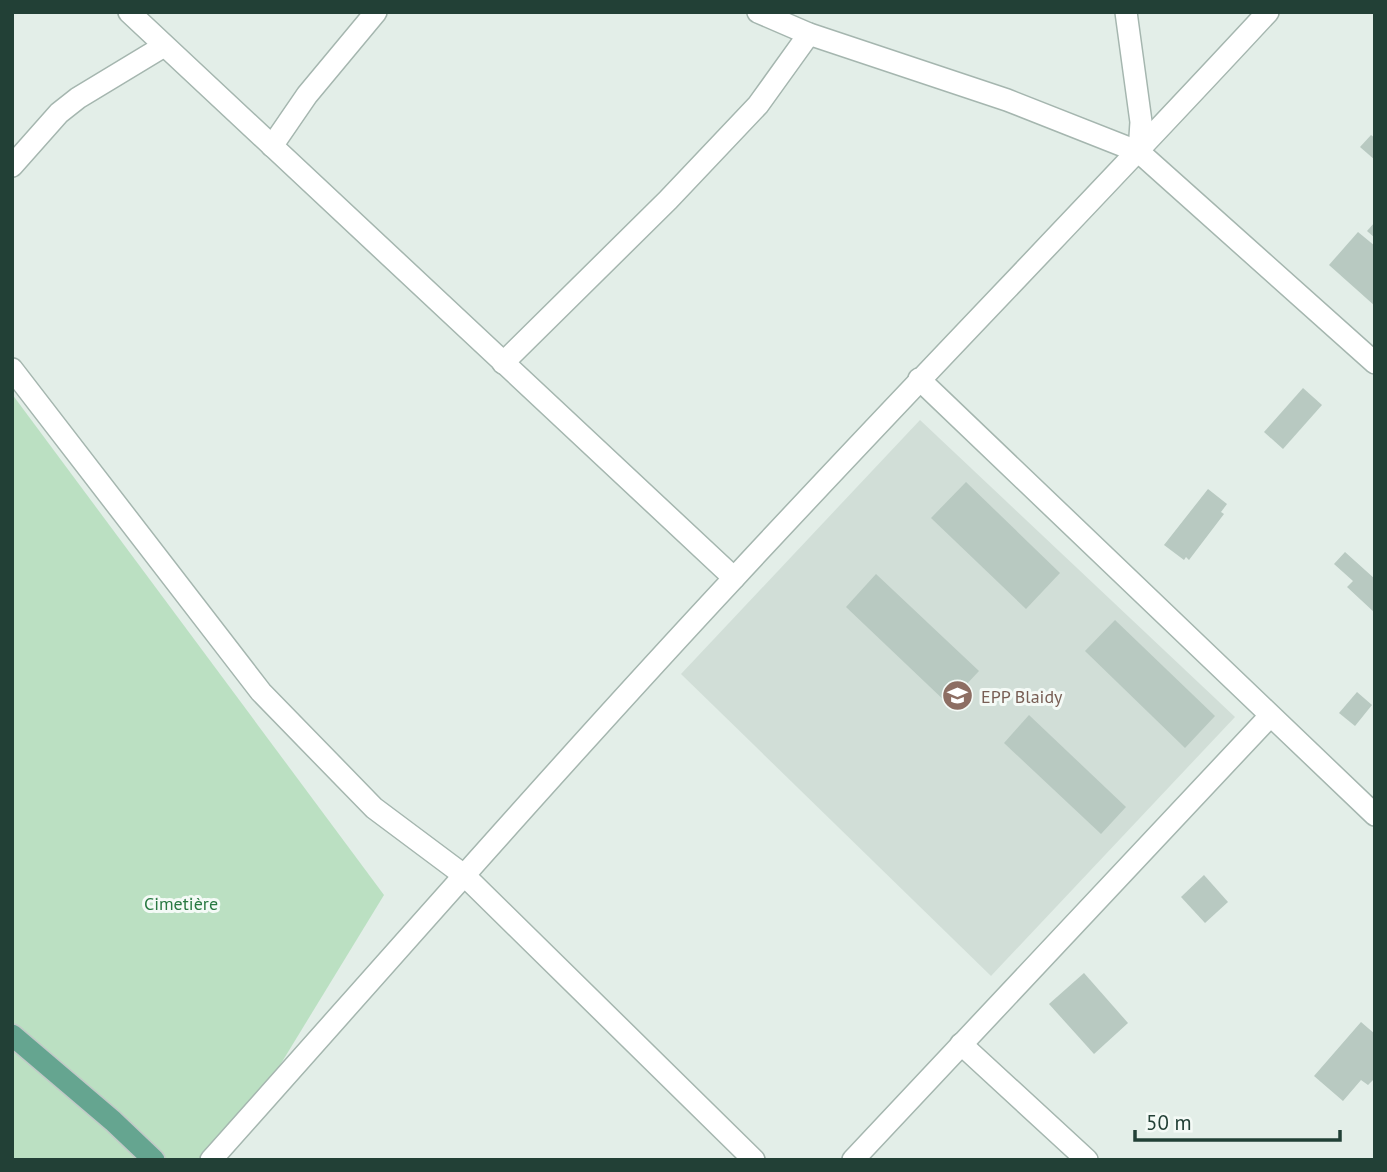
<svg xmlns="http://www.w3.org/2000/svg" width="1387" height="1172" viewBox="0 0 1387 1172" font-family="'PT Sans',sans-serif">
<rect width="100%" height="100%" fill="#e3eee8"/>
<path fill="#d1ded7" d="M 920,420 L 1235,717 L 991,976 L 681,674 Z"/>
<path fill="#bbe0c2" d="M 12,394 L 384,895 L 222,1160 L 12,1160 Z"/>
<g fill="#b8c9c1">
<path d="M 1371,135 L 1375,138 L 1375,160 L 1360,147 Z"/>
<path d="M 1375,222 L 1375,238 L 1367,231 Z"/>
<path d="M 1358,232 L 1375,246 L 1375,306 L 1329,265 Z"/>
<path d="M 1303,388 L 1322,405 L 1283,449 L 1264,432 Z"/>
<path d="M 966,482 L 1060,573 L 1026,609 L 931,518 Z"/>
<path d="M 1208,489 L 1227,504 L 1221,512 L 1224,514 L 1189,560 L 1186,557 L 1184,560 L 1164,545 Z"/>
<path d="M 1345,552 L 1375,579 L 1375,613 L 1347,587 L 1353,581 L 1334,564 Z"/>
<path d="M 876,574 L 979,671 L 948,704 L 846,607 Z"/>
<path d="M 1115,620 L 1215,716 L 1185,748 L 1085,651 Z"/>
<path d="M 1357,692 L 1372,705 L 1355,726 L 1339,713 Z"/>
<path d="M 1029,715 L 1126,807 L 1101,834 L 1004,743 Z"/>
<path d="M 1204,875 L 1228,902 L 1205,923 L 1181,897 Z"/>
<path d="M 1084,973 L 1128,1023 L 1094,1054 L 1049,1004 Z"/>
<path d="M 1361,1022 L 1375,1034 L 1375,1078 L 1368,1085 L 1361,1080 L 1343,1101 L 1314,1076 Z"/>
</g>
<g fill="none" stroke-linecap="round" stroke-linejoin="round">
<defs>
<g id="minor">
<path d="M 129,12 L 734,578"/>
<path d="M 758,12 L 809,34 L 1007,100 L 1139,152 L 1375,363"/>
<path d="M 1126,12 L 1141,122 L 1139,152"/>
<path d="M 272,146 L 307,95 L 376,12"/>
<path d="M 12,166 L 59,113 L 78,98 L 164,46"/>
<path d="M 503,363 L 668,200 L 758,105 L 809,34"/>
<path d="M 12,369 L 261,692 L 374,808 L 465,876 L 754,1160"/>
<path d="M 919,379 L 1375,815"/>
<path d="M 961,1044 L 1087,1160"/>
<path d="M 211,1160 C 385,965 557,768 735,577 C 911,387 1092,202 1268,12"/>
<path d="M 853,1160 L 1270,716"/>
</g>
<path id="major" d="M 12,1035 L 113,1121 L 154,1160"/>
</defs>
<use href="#minor" stroke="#a5b6af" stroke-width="24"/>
<use href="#major" stroke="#c1cac7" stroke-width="24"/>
<use href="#minor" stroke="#fff" stroke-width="21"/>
<use href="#major" stroke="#65a590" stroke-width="21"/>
</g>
<defs>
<symbol id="school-disc" viewBox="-11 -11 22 22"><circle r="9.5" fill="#8d6e63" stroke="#f4faf6"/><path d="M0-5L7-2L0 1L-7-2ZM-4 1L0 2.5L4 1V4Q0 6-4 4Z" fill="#fff"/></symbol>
</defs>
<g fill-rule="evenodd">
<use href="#school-disc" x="940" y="678" width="35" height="35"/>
</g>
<g text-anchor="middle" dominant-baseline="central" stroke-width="6" stroke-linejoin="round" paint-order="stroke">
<g font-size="18" fill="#785e54" stroke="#f4faf6" text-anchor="start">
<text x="981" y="696">EPP Blaidy</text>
</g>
<g font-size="18" fill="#297942" stroke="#f4faf6">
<text x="181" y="903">Cimetière</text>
</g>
</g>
<rect width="1387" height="1172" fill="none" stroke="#224036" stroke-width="28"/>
<path d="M1135 1130v10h205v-10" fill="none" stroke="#224036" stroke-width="3.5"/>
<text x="1146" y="1130" font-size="21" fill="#224036" stroke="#f4faf6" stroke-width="5" paint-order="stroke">50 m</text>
</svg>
